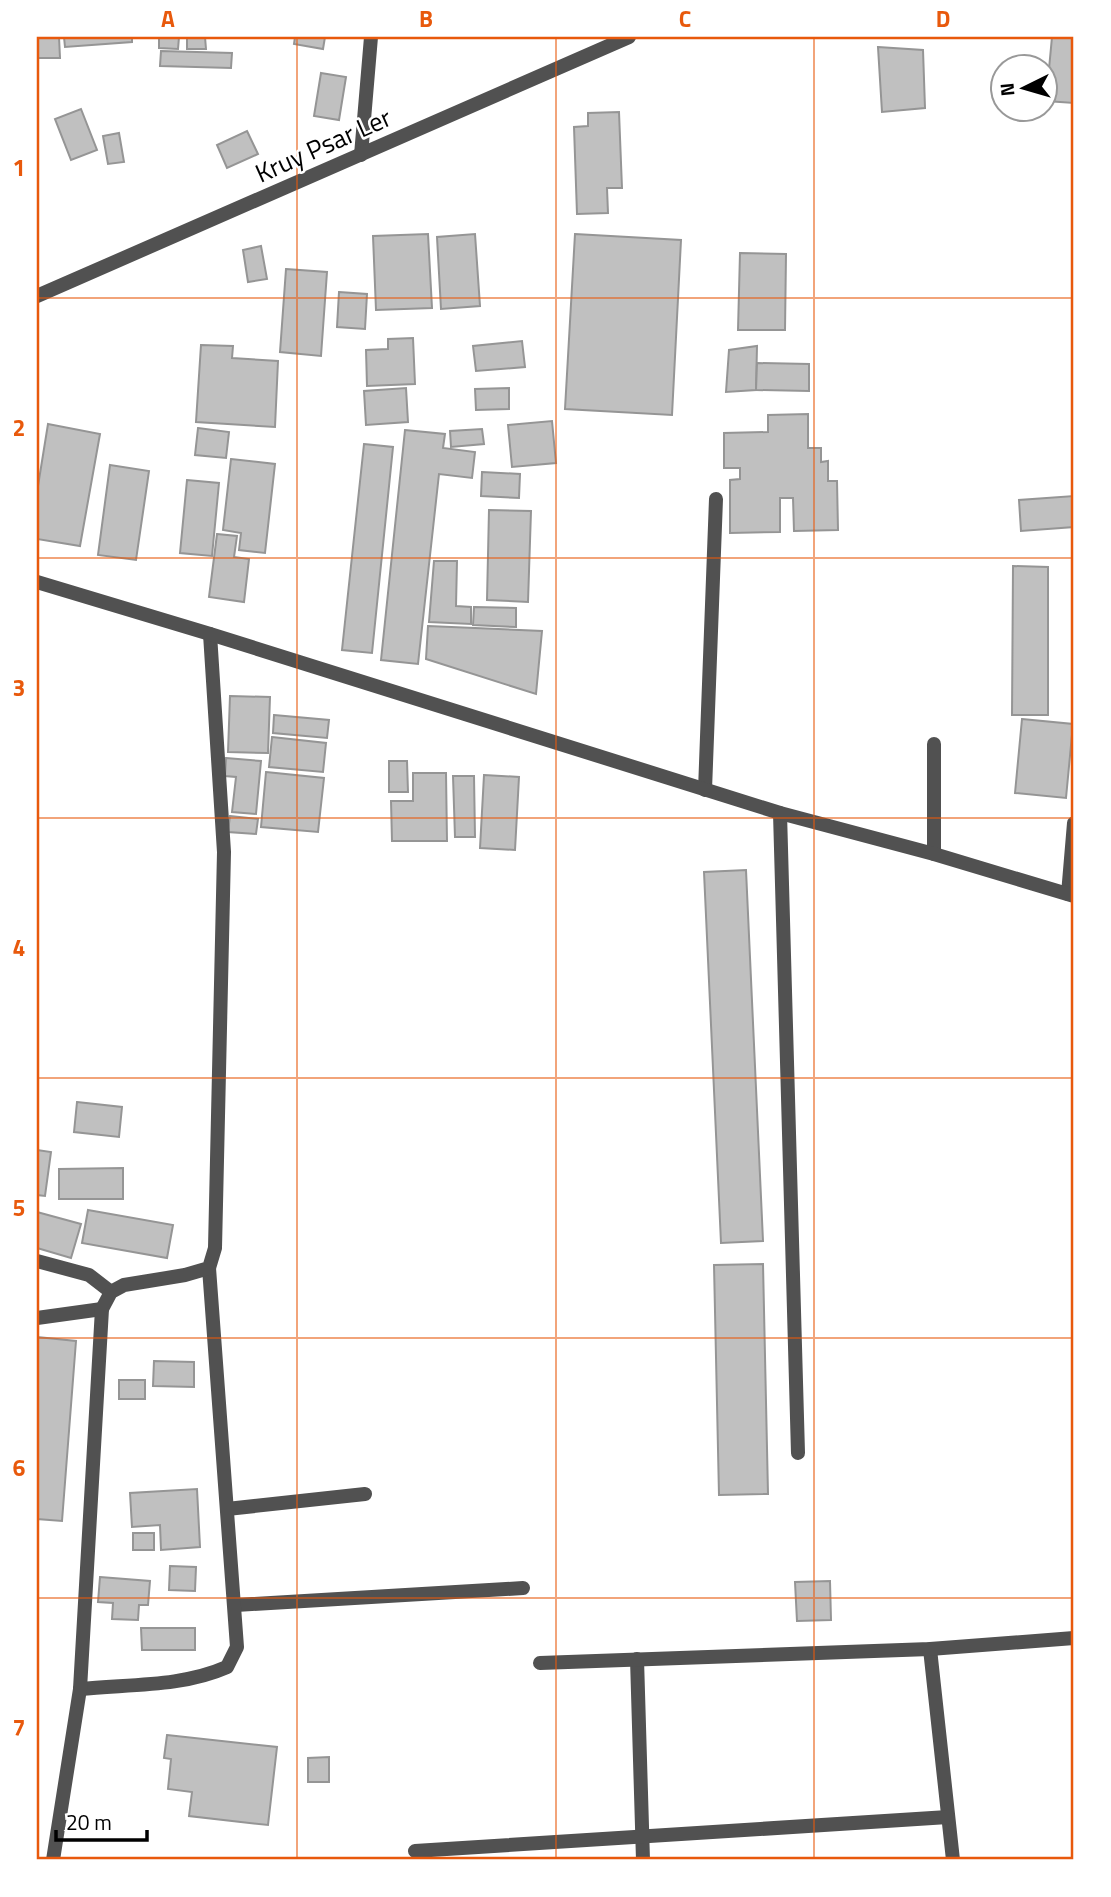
<svg xmlns="http://www.w3.org/2000/svg" width="1111" height="1897" viewBox="0 0 1111 1897" font-family="'Titillium Web',sans-serif">
<rect width="100%" height="100%" fill="#fff"/>
<g fill="#c0c0c0" stroke="#959595" stroke-width="2">
<path d="M 37,37 L 59,37 L 60,58 L 37,58 Z"/>
<path d="M 64,37 L 132,37 L 132,42 L 65,47 Z"/>
<path d="M 159,37 L 179,37 L 178,49 L 159,48 Z"/>
<path d="M 187,37 L 205,37 L 206,49 L 187,49 Z"/>
<path d="M 295,37 L 325,37 L 323,49 L 294,44 Z"/>
<path d="M 1052,37 L 1074,37 L 1074,103 L 1046,101 Z"/>
<path d="M 878,47 L 923,50 L 925,108 L 882,112 Z"/>
<path d="M 161,51 L 232,53 L 231,68 L 160,66 Z"/>
<path d="M 321,73 L 346,77 L 339,120 L 314,116 Z"/>
<path d="M 81,109 L 97,150 L 71,160 L 55,119 Z"/>
<path d="M 619,112 L 622,188 L 607,188 L 608,213 L 577,214 L 574,127 L 588,126 L 588,113 Z"/>
<path d="M 247,131 L 258,154 L 227,168 L 217,145 Z"/>
<path d="M 119,133 L 124,162 L 108,164 L 103,136 Z"/>
<path d="M 428,234 L 432,308 L 376,310 L 373,236 Z"/>
<path d="M 475,234 L 480,306 L 441,309 L 437,237 Z"/>
<path d="M 575,234 L 681,240 L 672,415 L 565,409 Z"/>
<path d="M 261,246 L 267,279 L 248,282 L 243,250 Z"/>
<path d="M 740,253 L 786,254 L 785,330 L 738,330 Z"/>
<path d="M 286,269 L 327,272 L 321,356 L 280,352 Z"/>
<path d="M 339,292 L 367,294 L 365,329 L 337,327 Z"/>
<path d="M 413,338 L 415,384 L 367,386 L 366,350 L 388,349 L 388,339 Z"/>
<path d="M 522,341 L 525,367 L 476,371 L 473,346 Z"/>
<path d="M 201,345 L 233,346 L 232,358 L 278,361 L 275,427 L 196,422 Z"/>
<path d="M 757,346 L 756,390 L 726,392 L 729,350 Z"/>
<path d="M 757,363 L 809,364 L 809,391 L 756,390 Z"/>
<path d="M 406,388 L 408,422 L 366,425 L 364,391 Z"/>
<path d="M 509,388 L 509,409 L 476,410 L 475,389 Z"/>
<path d="M 808,414 L 808,448 L 821,448 L 821,462 L 828,461 L 828,481 L 837,481 L 838,530 L 794,531 L 793,498 L 780,498 L 780,532 L 730,533 L 730,480 L 740,479 L 740,468 L 724,468 L 724,433 L 768,432 L 768,415 Z"/>
<path d="M 552,421 L 556,463 L 512,467 L 508,425 Z"/>
<path d="M 48,424 L 100,434 L 80,546 L 37,539 L 37,492 Z"/>
<path d="M 198,428 L 229,432 L 226,458 L 195,455 Z"/>
<path d="M 482,429 L 484,444 L 451,447 L 450,431 Z"/>
<path d="M 405,430 L 445,434 L 443,448 L 475,452 L 472,478 L 439,474 L 418,664 L 381,660 Z"/>
<path d="M 364,444 L 393,447 L 372,653 L 342,650 Z"/>
<path d="M 231,459 L 275,464 L 265,553 L 239,550 L 241,533 L 223,530 Z"/>
<path d="M 110,465 L 149,471 L 136,560 L 98,555 Z"/>
<path d="M 482,472 L 520,474 L 519,498 L 481,496 Z"/>
<path d="M 187,480 L 219,483 L 212,556 L 180,553 Z"/>
<path d="M 1074,496 L 1074,527 L 1021,531 L 1019,500 Z"/>
<path d="M 489,510 L 531,511 L 528,602 L 487,600 Z"/>
<path d="M 217,534 L 237,536 L 234,557 L 249,559 L 244,602 L 209,597 Z"/>
<path d="M 434,561 L 457,561 L 456,606 L 471,607 L 471,624 L 429,622 Z"/>
<path d="M 1013,566 L 1048,567 L 1048,715 L 1012,715 Z"/>
<path d="M 474,607 L 516,608 L 516,627 L 473,625 Z"/>
<path d="M 428,626 L 542,631 L 536,694 L 426,659 Z"/>
<path d="M 230,696 L 270,697 L 268,753 L 228,752 Z"/>
<path d="M 274,715 L 329,720 L 327,738 L 273,733 Z"/>
<path d="M 1022,719 L 1073,724 L 1066,798 L 1015,793 Z"/>
<path d="M 272,737 L 326,743 L 323,772 L 269,767 Z"/>
<path d="M 226,758 L 261,761 L 256,814 L 232,812 L 236,777 L 225,776 Z"/>
<path d="M 389,761 L 407,761 L 408,792 L 389,792 Z"/>
<path d="M 266,772 L 324,778 L 318,832 L 261,827 Z"/>
<path d="M 413,773 L 446,773 L 447,841 L 392,841 L 391,801 L 413,801 Z"/>
<path d="M 484,775 L 519,777 L 515,850 L 480,848 Z"/>
<path d="M 453,776 L 474,776 L 475,837 L 455,837 Z"/>
<path d="M 230,816 L 258,819 L 256,834 L 228,832 Z"/>
<path d="M 746,870 L 763,1241 L 721,1243 L 704,872 Z"/>
<path d="M 77,1102 L 122,1107 L 119,1137 L 74,1132 Z"/>
<path d="M 37,1150 L 51,1152 L 45,1196 L 37,1195 Z"/>
<path d="M 123,1168 L 123,1199 L 59,1199 L 59,1169 Z"/>
<path d="M 88,1210 L 173,1225 L 167,1258 L 82,1243 Z"/>
<path d="M 37,1212 L 81,1224 L 71,1258 L 37,1248 Z"/>
<path d="M 763,1264 L 768,1494 L 719,1495 L 714,1265 Z"/>
<path d="M 37,1337 L 76,1341 L 62,1521 L 37,1519 Z"/>
<path d="M 154,1361 L 194,1362 L 194,1387 L 153,1386 Z"/>
<rect x="119" y="1380" width="26" height="19"/>
<path d="M 197,1489 L 200,1547 L 161,1550 L 160,1525 L 132,1527 L 130,1493 Z"/>
<rect x="133" y="1533" width="21" height="17"/>
<path d="M 170,1566 L 196,1567 L 195,1591 L 169,1590 Z"/>
<path d="M 100,1577 L 150,1581 L 148,1605 L 139,1605 L 138,1620 L 112,1619 L 113,1603 L 98,1602 Z"/>
<path d="M 830,1581 L 831,1620 L 797,1621 L 795,1582 Z"/>
<path d="M 141,1628 L 195,1628 L 195,1650 L 142,1650 Z"/>
<path d="M 167,1735 L 277,1747 L 268,1825 L 189,1816 L 192,1792 L 168,1789 L 171,1759 L 164,1758 Z"/>
<path d="M 329,1757 L 329,1782 L 308,1782 L 308,1758 Z"/>
</g>
<g fill="none" stroke-linecap="round" stroke-linejoin="round">
<g stroke="#515151" stroke-width="14">
<path d="M 934,744 L 934,854"/>
<path d="M 705,790 L 716,499"/>
<path d="M 780,813 L 798,1453"/>
<path d="M 1068,894 L 1074,823"/>
<path d="M 37,1318 L 102,1309"/>
<path d="M 227,1509 L 365,1494"/>
<path d="M 236,1605 L 523,1588"/>
</g>
<g stroke="#515151" stroke-width="14">
<path d="M 361,155 L 371,37"/>
<path d="M 37,1261 L 89,1275 L 111,1292"/>
<path d="M 930,1649 L 953,1860"/>
<path d="M 637,1659 L 643,1860"/>
<path d="M 540,1663 L 930,1649 L 1074,1638"/>
<path d="M 80,1689 C 129,1684 182,1687 227,1667 L 237,1647 L 209,1268"/>
<path d="M 415,1851 L 948,1817"/>
<path d="M 53,1860 L 80,1689 L 102,1309 L 111,1292 L 124,1285 L 185,1275 L 209,1268 L 215,1248 L 224,852 L 210,634"/>
</g>
<g stroke="#515151" stroke-width="14">
<path d="M 37,296 L 629,37"/>
<path d="M 37,582 L 210,634 L 780,813 L 934,854 L 1074,896"/>
</g>
</g>
<path fill="none" stroke="#e8590c" stroke-width="2" stroke-opacity="0.55" d="M 297,37 L 297,1860M 556,37 L 556,1860M 814,37 L 814,1860M 37,298 L 1074,298M 37,558 L 1074,558M 37,818 L 1074,818M 37,1078 L 1074,1078M 37,1338 L 1074,1338M 37,1598 L 1074,1598"/>
<g text-anchor="middle" dominant-baseline="central" stroke-width="5" stroke-linejoin="round" paint-order="stroke">
<g font-size="26" fill="#000" stroke="#fff">
<text transform="translate(323 145) rotate(-24)">Kruy Psar Ler</text>
</g>
</g>
<rect width="1111" height="1897" fill="none" stroke="#ffffff" stroke-width="77"/>
<g transform="translate(1024 88) rotate(265)"><circle r="33" fill="#ffffff" stroke="#999999" stroke-width="2"/>
<path d="M0-5L12 26L0 18L-12 26Z" fill="#000000"/>
<text y="-10" font-size="19" font-weight="bold" text-anchor="middle" fill="#000000">N</text>
</g>
<path d="M56 1830v10h91v-10" fill="none" stroke="#000000" stroke-width="3.5"/>
<text x="66" y="1830" font-size="21" fill="#000000" stroke="#ffffff" stroke-width="5" paint-order="stroke">20 m</text>
<rect x="38" y="38" width="1034" height="1820" fill="none" stroke="#e8590c" stroke-width="2.5"/>
<g font-size="23" text-anchor="middle" font-weight="bold" fill="#e8590c">
<text x="168" y="27">A</text>
<text x="426" y="27">B</text>
<text x="685" y="27">C</text>
<text x="943" y="27">D</text>
<text x="19" y="176">1</text>
<text x="19" y="436">2</text>
<text x="19" y="696">3</text>
<text x="19" y="956">4</text>
<text x="19" y="1216">5</text>
<text x="19" y="1476">6</text>
<text x="19" y="1736">7</text>
</g>
</svg>
